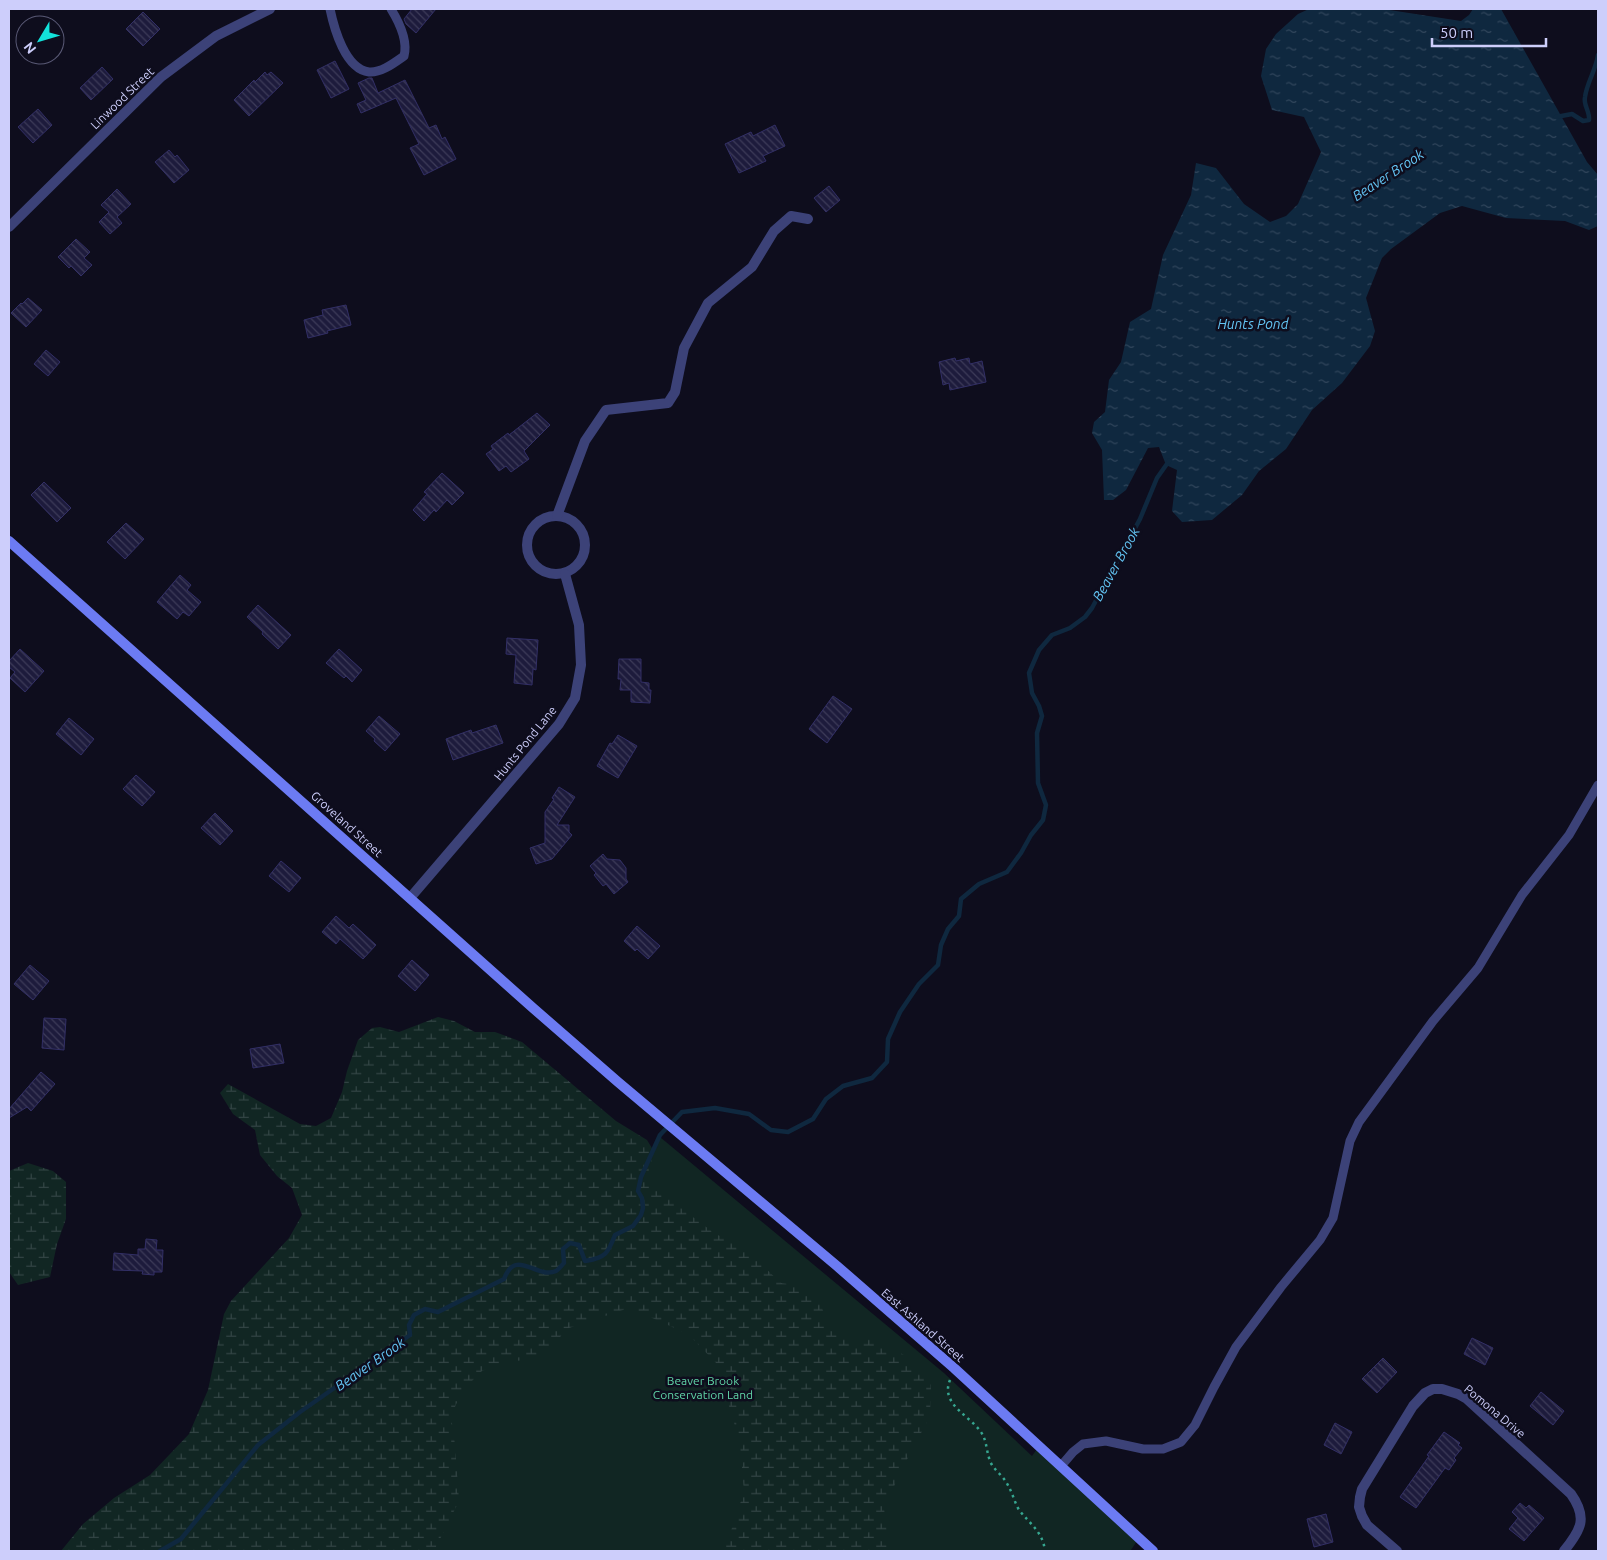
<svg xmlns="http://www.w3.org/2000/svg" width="1607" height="1560" viewBox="0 0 1607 1560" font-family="Ubuntu,sans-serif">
<defs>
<pattern id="wetland-marsh" width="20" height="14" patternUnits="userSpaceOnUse" patternTransform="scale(1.25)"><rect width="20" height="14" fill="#112623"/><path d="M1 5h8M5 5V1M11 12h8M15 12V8" fill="none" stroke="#324444"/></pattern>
<pattern id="water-ripples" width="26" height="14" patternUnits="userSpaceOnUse" patternTransform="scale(1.25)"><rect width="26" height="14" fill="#0f283f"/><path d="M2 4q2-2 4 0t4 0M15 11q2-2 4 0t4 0" fill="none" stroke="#31465c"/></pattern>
<pattern id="building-back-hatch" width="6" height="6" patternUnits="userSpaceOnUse" patternTransform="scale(1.25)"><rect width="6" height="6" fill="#1d1b3c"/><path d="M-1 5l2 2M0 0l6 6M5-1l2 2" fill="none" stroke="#3d3b59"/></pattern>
</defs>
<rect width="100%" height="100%" fill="#0e0d1d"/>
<path fill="#112623" d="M 660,1137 L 944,1373 L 1032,1456 L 1039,1446 L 1139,1538 L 1131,1550 L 1132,1551 L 159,1551 L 638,1191 L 652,1152 Z"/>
<g fill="url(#wetland-marsh)">
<path d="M 438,1017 L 454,1021 L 475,1032 L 495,1032 L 522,1042 L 616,1121 L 647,1140 L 655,1153 L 649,1167 L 651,1181 L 667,1197 L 714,1233 L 744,1248 L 781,1283 L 796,1285 L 819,1298 L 827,1324 L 850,1338 L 878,1340 L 909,1358 L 931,1385 L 930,1416 L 900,1473 L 884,1509 L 890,1551 L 720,1551 L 727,1543 L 744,1492 L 740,1443 L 727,1399 L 721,1368 L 688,1334 L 650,1317 L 626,1309 L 569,1328 L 537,1360 L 508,1361 L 482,1371 L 462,1391 L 451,1416 L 455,1445 L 459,1501 L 434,1551 L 61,1551 L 83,1524 L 114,1498 L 150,1475 L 189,1434 L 208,1390 L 224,1314 L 231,1301 L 289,1238 L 302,1215 L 292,1188 L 277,1176 L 260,1155 L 255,1130 L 233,1114 L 220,1093 L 228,1084 L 300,1124 L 316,1126 L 331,1118 L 342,1092 L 347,1071 L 358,1040 L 372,1028 L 380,1027 L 399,1032 Z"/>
<path d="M 28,1163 L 53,1171 L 66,1182 L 66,1219 L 57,1244 L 50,1277 L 18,1285 L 9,1272 L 9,1171 Z"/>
</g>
<path fill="url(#water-ripples)" d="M 1309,9 L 1383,9 L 1461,21 L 1469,15 L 1473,9 L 1501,9 L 1587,162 L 1598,175 L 1598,226 L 1589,230 L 1565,221 L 1506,218 L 1462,206 L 1440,213 L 1391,249 L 1382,258 L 1366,298 L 1375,331 L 1370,346 L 1342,383 L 1312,410 L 1286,449 L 1259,471 L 1242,495 L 1212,520 L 1182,522 L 1172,511 L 1177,470 L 1166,465 L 1159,447 L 1148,448 L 1126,490 L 1113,500 L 1104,500 L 1102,450 L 1092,433 L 1094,422 L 1105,412 L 1109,380 L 1121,362 L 1130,322 L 1151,309 L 1163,255 L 1191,195 L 1196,163 L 1216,168 L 1244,204 L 1270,222 L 1286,216 L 1298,204 L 1321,152 L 1304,117 L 1272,110 L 1261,76 L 1266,49 L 1276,34 L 1298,14 Z"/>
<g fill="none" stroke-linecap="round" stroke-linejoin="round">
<g stroke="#0f283f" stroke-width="4.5">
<path d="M 1556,117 L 1572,114 L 1583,121 L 1589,120 C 1590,111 1583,105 1585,97 C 1587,82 1596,70 1598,55"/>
<path d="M 160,1551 L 181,1539 L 258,1445 L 300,1412 L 410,1335 L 409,1325 L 414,1315 L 425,1309 L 438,1312 L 504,1279 C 516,1247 537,1280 556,1271 C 558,1270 562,1265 564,1263 L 563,1249 L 570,1243 L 579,1245 L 585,1261 C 606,1258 608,1253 615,1235 L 633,1226 L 641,1215 L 643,1208 L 642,1198 L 638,1191 L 641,1177 L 660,1135 L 682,1112 L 715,1108 L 749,1114 L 771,1130 L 788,1132 L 813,1119 L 826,1099 L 843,1086 L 872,1078 L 887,1062 L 888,1039 L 900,1012 L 919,984 L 938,965 L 941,945 L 948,929 L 959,916 L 961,899 L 979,884 L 1007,872 L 1021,853 L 1031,835 L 1043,820 L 1046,805 L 1038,783 L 1037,733 L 1042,716 L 1039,706 L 1032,693 L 1029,673 L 1039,650 L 1052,635 L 1070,628 L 1085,617 L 1092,608 L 1140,519 L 1157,478 L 1169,461"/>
</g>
</g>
<g fill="url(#building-back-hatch)" stroke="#322f66">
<path d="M 412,9 L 436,9 L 416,33 L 406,24 L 404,19 Z"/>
<path d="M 143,12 L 160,29 L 143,46 L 126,29 Z"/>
<path d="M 335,61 L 349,89 L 331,98 L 317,70 Z"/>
<path d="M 102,67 L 113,79 L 91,100 L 80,88 Z"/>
<path d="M 265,72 L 267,75 L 271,72 L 283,83 L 249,116 L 234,100 L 254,80 L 255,82 Z"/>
<path d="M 369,78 L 372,78 L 378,93 L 405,80 L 429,128 L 436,125 L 442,139 L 445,137 L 456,159 L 424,175 L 410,148 L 419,144 L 396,98 L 361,113 L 357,104 L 366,100 L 358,83 Z"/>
<path d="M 38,109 L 52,125 L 33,143 L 18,127 Z"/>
<path d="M 775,125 L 785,146 L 763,156 L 766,161 L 739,173 L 725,144 L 751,132 L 753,136 Z"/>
<path d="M 169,150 L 175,157 L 177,155 L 189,170 L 174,183 L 155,162 Z"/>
<path d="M 829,186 L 840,200 L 826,212 L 814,198 Z"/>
<path d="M 117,189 L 131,204 L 117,217 L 122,223 L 110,234 L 99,222 L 109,212 L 101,205 Z"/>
<path d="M 76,239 L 90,252 L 84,258 L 92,265 L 81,276 L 71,266 L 69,268 L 58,257 Z"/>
<path d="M 28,298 L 42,310 L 26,327 L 11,313 L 21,303 L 22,304 Z"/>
<path d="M 346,305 L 351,325 L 327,331 L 328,333 L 308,338 L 304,320 L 323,315 L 322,310 Z"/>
<path d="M 46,350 L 60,362 L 48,376 L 34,364 Z"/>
<path d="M 955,358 L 956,361 L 969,358 L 970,364 L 982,361 L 986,382 L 950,390 L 949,383 L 943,385 L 939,362 Z"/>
<path d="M 537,413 L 550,425 L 524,451 L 529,459 L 511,472 L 506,466 L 499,471 L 486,454 L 493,449 L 491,446 L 508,433 L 509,435 Z"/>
<path d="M 442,473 L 464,493 L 452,505 L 447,500 L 436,512 L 434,510 L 424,521 L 413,510 L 427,494 L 424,492 Z"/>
<path d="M 44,482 L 71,508 L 57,522 L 31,495 Z"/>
<path d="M 126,523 L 144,539 L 125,559 L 107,542 Z"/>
<path d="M 180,575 L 191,585 L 187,590 L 201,602 L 189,616 L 183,612 L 177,619 L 157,602 Z"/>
<path d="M 258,605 L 291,635 L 278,649 L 262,634 L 263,632 L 247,617 Z"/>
<path d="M 507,638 L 538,640 L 536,670 L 533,669 L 532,685 L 514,683 L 516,655 L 506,654 Z"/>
<path d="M 20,649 L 44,671 L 25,692 L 10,678 L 15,672 L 9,667 L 9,661 Z"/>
<path d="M 339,649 L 362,670 L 352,682 L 346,676 L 344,678 L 326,663 Z"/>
<path d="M 619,659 L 641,659 L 641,682 L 649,683 L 649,690 L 651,690 L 650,703 L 631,702 L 631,690 L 620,690 L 621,679 L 618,679 Z"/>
<path d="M 833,696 L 852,709 L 827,743 L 809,729 Z"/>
<path d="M 379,716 L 400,734 L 385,751 L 374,741 L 375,739 L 366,731 Z"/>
<path d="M 69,718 L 94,739 L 81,755 L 56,734 Z"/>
<path d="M 496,725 L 503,743 L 453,760 L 446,739 L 471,730 L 472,733 Z"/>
<path d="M 618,735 L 637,746 L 618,778 L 597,766 L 610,743 L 612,744 Z"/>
<path d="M 136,775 L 155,792 L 142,806 L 123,789 Z"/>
<path d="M 559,787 L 575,797 L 557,825 L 569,825 L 569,832 L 572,835 L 552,859 L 536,864 L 530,848 L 545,843 L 545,812 L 554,799 L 552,798 Z"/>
<path d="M 215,813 L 233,831 L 220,845 L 201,828 Z"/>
<path d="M 603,854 L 607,859 L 620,860 L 626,868 L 626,879 L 628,882 L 614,894 L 606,884 L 603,886 L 594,875 L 596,873 L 590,866 Z"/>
<path d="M 281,861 L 301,878 L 289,892 L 269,876 Z"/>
<path d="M 336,916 L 349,928 L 353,924 L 376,945 L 363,959 L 340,939 L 336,944 L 322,932 Z"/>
<path d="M 637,926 L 660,946 L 648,959 L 637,949 L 635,951 L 624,941 Z"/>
<path d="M 412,960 L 429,975 L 415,991 L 398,976 Z"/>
<path d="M 30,965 L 49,981 L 33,1000 L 14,984 Z"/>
<path d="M 44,1018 L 66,1019 L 64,1050 L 42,1048 Z"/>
<path d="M 280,1044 L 284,1063 L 253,1068 L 250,1049 Z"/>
<path d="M 41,1072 L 55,1084 L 31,1111 L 27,1107 L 9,1118 L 9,1109 Z"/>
<path d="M 146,1239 L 157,1240 L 156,1250 L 163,1250 L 162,1272 L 154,1272 L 154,1275 L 142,1274 L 143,1271 L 113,1270 L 114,1253 L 138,1255 L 138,1249 L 145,1249 Z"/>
<path d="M 1472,1338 L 1493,1348 L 1485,1365 L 1464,1354 Z"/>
<path d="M 1383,1358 L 1397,1372 L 1377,1393 L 1362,1379 Z"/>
<path d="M 1541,1392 L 1564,1411 L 1553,1425 L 1530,1406 Z"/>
<path d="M 1335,1423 L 1352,1432 L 1341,1454 L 1324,1445 Z"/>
<path d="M 1444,1432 L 1460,1443 L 1458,1445 L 1462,1448 L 1454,1458 L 1456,1460 L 1449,1470 L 1445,1468 L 1416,1508 L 1400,1497 L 1429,1456 L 1427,1455 Z"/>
<path d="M 1520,1503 L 1526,1508 L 1529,1505 L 1544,1518 L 1524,1541 L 1509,1529 L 1518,1518 L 1512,1512 Z"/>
<path d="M 1326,1514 L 1333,1542 L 1314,1547 L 1307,1519 Z"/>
</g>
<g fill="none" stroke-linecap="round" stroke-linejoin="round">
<path stroke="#36a690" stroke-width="2.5" stroke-dasharray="2.5 4" stroke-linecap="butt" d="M 950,1380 C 940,1404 969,1415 981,1432 C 987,1441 986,1450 990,1461 C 993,1469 1002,1475 1006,1482 C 1012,1491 1014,1501 1019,1510 C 1030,1524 1043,1532 1045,1551"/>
<g stroke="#3c4278" stroke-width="9">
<path d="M 330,9 C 334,28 345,69 369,72 C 381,73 394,63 404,56 C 408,41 399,22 391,9"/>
<path d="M 1061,1466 L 1073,1452 L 1083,1444 L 1106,1441 L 1143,1449 L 1163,1449 L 1181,1442 L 1195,1425 L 1214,1387 L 1236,1347 L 1281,1287 L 1320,1240 L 1333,1218 L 1350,1141 L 1359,1122 L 1433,1021 L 1478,968 L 1522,895 L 1569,835 L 1598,785"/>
</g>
<g stroke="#3c4278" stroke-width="10">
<path d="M 9,227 L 161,77 L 216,36 L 270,9"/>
<circle cx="556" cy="545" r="29"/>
<path d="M 557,516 L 585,441 L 606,410 L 668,403 L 675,392 L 684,348 L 708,303 L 752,267 L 774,231 L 791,216 L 808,219"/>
<path d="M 410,898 L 559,724 L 575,698 L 581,665 L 579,625 L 565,574"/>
<path d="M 1397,1551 L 1367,1525 L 1362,1516 L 1359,1507 L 1360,1497 L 1362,1489 L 1413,1406 L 1425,1393 L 1433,1389 L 1442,1389 L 1458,1394 L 1467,1399 L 1571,1494 C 1588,1518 1581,1530 1564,1551"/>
</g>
<path stroke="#6c7bf3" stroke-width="10" d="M 9,541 L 533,1008 L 618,1082 L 837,1266 L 954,1368 L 1153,1551"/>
</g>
<g text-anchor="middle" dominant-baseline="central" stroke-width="5" stroke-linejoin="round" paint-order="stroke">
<g font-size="12" fill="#cdcefb" stroke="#0e0d1d">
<text transform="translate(122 98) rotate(-44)">Linwood Street</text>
<text transform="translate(525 743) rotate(-51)">Hunts Pond Lane</text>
<text transform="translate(347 824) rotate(42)">Groveland Street</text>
<text transform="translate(923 1325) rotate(41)">East Ashland Street</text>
<text transform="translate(1495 1411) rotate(40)">Pomona Drive</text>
</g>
<g font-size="12" fill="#60d4a7" stroke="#0e0d1d">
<text x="703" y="1380">Beaver Brook<tspan x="703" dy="14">Conservation Land</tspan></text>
</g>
<g font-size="14" font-style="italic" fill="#63c4f3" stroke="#0e0d1d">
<text transform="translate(1388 175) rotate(-33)">Beaver Brook</text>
<text x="1253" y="324">Hunts Pond</text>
<text transform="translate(1116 564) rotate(-61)">Beaver Brook</text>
<text transform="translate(370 1364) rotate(-35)">Beaver Brook</text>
</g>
</g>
<rect width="1607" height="1560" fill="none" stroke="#cdcefb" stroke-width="20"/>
<g transform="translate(40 40) rotate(232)"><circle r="24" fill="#0e0d1d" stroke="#5a5a76"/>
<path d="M0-4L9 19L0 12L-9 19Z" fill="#12e2da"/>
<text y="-8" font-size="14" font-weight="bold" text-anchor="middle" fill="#cdcefb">N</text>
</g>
<path d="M1432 38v8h114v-8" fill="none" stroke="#cdcefb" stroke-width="2.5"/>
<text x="1440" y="38" font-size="15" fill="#cdcefb" stroke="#0e0d1d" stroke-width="4" paint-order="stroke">50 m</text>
</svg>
